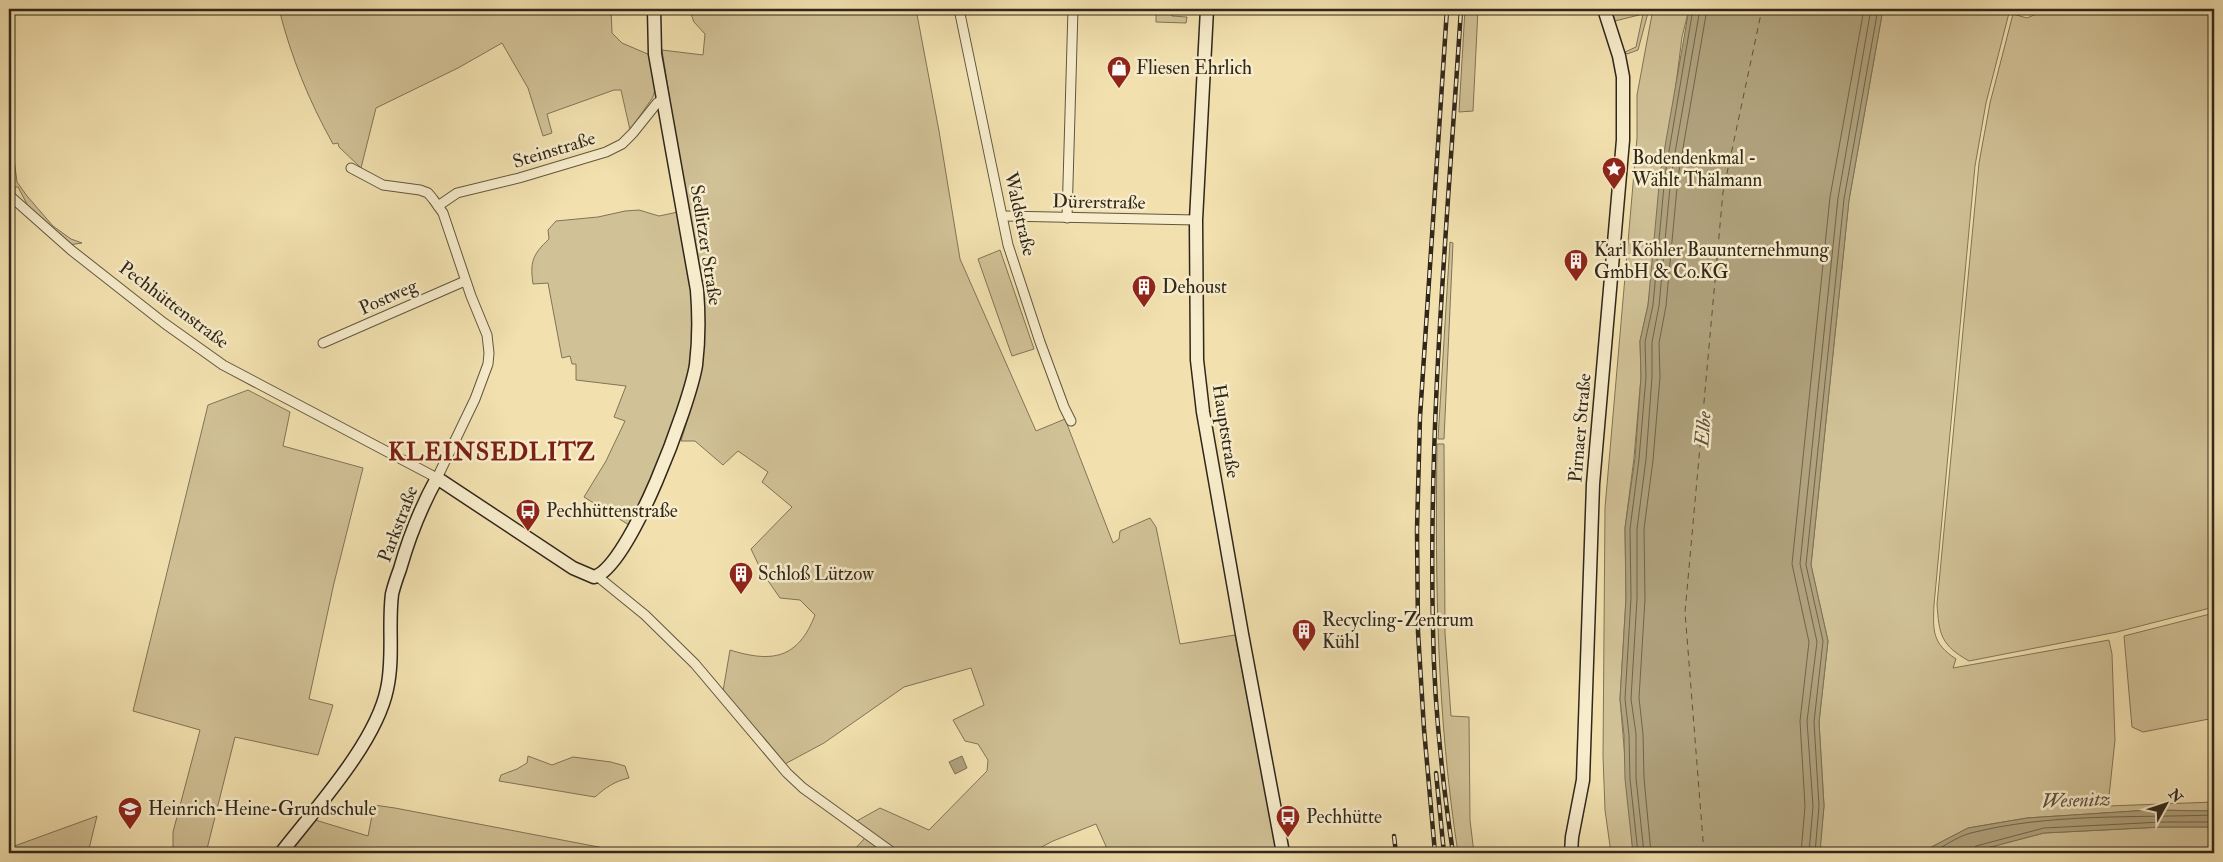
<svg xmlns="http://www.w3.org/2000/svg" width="2223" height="862" viewBox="0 0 2223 862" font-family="'IM FELL Double Pica',serif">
<rect width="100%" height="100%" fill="#f2e1af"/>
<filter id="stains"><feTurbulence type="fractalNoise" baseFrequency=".004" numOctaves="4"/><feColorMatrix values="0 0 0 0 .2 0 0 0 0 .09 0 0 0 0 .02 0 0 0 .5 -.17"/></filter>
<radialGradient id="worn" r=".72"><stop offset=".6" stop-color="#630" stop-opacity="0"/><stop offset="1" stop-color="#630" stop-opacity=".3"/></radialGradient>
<g fill="#d1c196" stroke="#807458">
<path d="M 279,9 L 611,9 L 612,33 L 622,43 L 650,55 L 655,89 L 653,97 L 630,130 L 621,90 L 614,90 L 547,114 L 552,133 L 543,136 L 528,88 L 502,43 L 458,68 L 376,108 L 361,168 L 339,147 L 338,143 L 333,144 C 309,101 291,57 279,9 Z"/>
<path d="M 689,9 L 916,9 L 939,131 L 960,259 L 1036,431 L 1065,419 L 1113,543 L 1119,539 L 1120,531 L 1150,518 L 1156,527 L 1180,644 L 1235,635 L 1278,853 L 1136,853 L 1133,847 L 1120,853 L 1109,853 L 1096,824 L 1053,841 L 1030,853 L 899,853 L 855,822 L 880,808 L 929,830 L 987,771 L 988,760 L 978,744 L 965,741 L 953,720 L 984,705 L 971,668 L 904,687 L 824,743 L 783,765 L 723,691 L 730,650 C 772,663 798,659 815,615 L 800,600 L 780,598 L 762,572 L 751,549 L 792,507 L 762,482 L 768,472 L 738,451 L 723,465 L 695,441 L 681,441 L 696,392 L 703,347 L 685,196 L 662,50 L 703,55 L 705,34 L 694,22 Z"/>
<path d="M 1119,9 L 1172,9 L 1172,16 L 1187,17 L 1186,23 L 1156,22 L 1156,11 Z"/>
<path d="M 1465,9 L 1478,9 L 1473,111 L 1459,112 Z"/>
<path d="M 1611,9 L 1649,9 L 1638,50 L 1627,54 L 1625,52 L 1636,47 L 1643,14 L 1615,21 Z"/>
<path d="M 1653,9 L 1689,9 L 1682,37 L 1648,305 L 1640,341 L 1641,377 L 1634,458 L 1625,528 L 1626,598 L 1620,699 L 1633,853 L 1611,853 L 1605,810 L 1603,756 L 1605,508 L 1637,138 L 1637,95 Z"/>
<path d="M 1883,9 L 2010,9 L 1986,103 L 1975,166 L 1934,605 C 1933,631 1932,643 1956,659 L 1953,668 L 2109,640 L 2112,654 L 2115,740 L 2108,806 L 2214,802 L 2214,811 L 2150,810 L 2027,818 L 1968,828 L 1920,853 L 1829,853 L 1820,846 L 1824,806 L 1819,722 L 1828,641 L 1811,565 L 1849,200 Z"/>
<path d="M 2048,9 L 2214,9 L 2214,607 L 2117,632 L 1969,661 C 1941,645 1939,635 1937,604 L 1979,163 L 1990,103 L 2013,14 L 2027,18 Z"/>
<path d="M 9,119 L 17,182 L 27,196 L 53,226 L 71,239 L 82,243 L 68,245 L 30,210 L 18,187 L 15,187 L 15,194 L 9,189 Z"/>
<path d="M 639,210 L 659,216 L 678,212 L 693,291 L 692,366 L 674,429 L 629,525 L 584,497 L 606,461 L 625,421 L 614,417 L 626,386 L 576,380 L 576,364 L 572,364 L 570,356 L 562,358 L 548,283 L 533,284 C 530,262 532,255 549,239 L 548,230 L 556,221 L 598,217 L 625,211 Z"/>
<path d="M 1450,242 L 1453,243 L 1444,439 L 1438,439 Z"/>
<path d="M 1000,250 L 1034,349 L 1012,356 L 978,259 Z"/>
<path d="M 248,390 L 290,412 L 283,446 L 363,468 L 334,583 L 309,699 L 333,705 L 318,755 L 235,737 L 206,853 L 194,853 L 173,847 L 173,832 L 200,730 L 133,711 L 208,405 Z"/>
<path d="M 1444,444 L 1445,633 L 1451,716 L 1469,717 L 1470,820 L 1474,853 L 1458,853 C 1437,718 1435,581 1437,444 Z"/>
<path d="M 2214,613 L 2214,718 L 2143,732 L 2132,727 L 2124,636 Z"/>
<path d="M 528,756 L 552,765 L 573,757 L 611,762 L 625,766 L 629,778 C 615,781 605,788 595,797 L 499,781 L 501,775 L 517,769 L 527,763 Z"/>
<path d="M 374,805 L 395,808 L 630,853 L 287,853 L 312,819 L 368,836 Z"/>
<path d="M 97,816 L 88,853 L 9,853 L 9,848 Z"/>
<path d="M 2162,827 L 2214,827 L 2214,853 L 1968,853 L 2044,833 Z"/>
<path d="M 866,837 L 886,851 L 884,853 L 851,853 Z"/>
</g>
<g fill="#b0a27d" stroke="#7d7156">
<path d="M 1689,9 L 1883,9 L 1849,200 L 1811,565 L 1828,641 L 1819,722 L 1824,806 L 1820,853 L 1633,853 L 1625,779 L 1624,735 L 1620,699 L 1626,598 L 1625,528 L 1635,458 L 1641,377 L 1640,341 L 1648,305 L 1660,175 Z"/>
<path d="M 962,756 L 967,768 L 955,774 L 949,762 Z"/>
<path d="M 2150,810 L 2214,811 L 2214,827 L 2162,827 L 2044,833 L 1968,853 L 1920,853 L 1968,828 L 2027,818 Z"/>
</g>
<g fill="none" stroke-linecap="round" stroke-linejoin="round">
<g stroke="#70644c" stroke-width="1">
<path d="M 1638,853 L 1630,779 L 1629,735 L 1625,699 L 1631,598 L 1630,529 L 1639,459 L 1646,377 L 1645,342 L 1653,305 L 1665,175 L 1693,9"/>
<path d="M 1644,853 L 1636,778 L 1636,734 L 1631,699 L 1637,599 L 1637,529 L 1646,459 L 1652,377 L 1652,342 L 1659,306 L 1671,176 L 1700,9"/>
<path d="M 1651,853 L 1644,778 L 1643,734 L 1639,698 L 1645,599 L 1644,529 L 1653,460 L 1660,377 L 1659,343 L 1666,306 L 1678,177 L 1707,9"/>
<path d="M 1801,853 L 1805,806 L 1800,721 L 1809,642 L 1792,564 L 1830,197 L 1864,9"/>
<path d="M 1809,853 L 1813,806 L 1807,721 L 1817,642 L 1800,564 L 1838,198 L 1871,9"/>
<path d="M 1815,853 L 1819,806 L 1814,722 L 1823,641 L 1806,565 L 1844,199 L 1878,9"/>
<path d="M 1931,853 C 1943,847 1958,836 1971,833 C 2050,813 2134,818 2214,815"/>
<path d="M 1971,853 L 1972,849 L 1976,846 L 2044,828 L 2162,822 L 2214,822"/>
</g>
<path stroke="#5d523d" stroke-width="1" stroke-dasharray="6 5" stroke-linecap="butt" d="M 1704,853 L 1685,612 L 1723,192 L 1762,9"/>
<defs>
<g id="street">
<path d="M 959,9 L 1008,245 L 1040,342 L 1064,407 L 1071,421"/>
<path d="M 9,195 L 71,250 L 164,323 L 223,365 L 437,478 L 475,399 L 488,364 L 489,353 L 487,335 L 471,296 L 443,213 L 433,199 L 428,193 L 420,190 L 383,185 L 351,168"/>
<path d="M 438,206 L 457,193 L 519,178 L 606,152 L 622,144 L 633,133 L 657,103 L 663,99"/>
<path d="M 1002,216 L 1196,220"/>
<path d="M 1067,218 L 1073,9"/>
<path d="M 323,343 L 465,281"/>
<path d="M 597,576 L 645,615 L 695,664 L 787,773 L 803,788 L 893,853"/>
</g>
<g id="secondary">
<path d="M 1207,9 L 1196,220 L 1197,360 L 1203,412 L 1242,634 L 1283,853"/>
<path d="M 281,853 C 315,809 376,743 387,689 C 394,658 388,626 392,594 C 394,586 397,577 400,569 C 409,537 421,507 437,478 L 573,568 L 594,577 C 630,567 690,403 696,365 C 699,340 699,315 697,290 L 655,54 L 654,9"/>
<path d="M 1571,853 L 1572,837 L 1583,780 L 1593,484 L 1623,140 L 1623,77 L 1619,56 L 1604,9"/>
</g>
</defs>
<use href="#street" stroke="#605640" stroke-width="11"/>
<use href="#secondary" stroke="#30271b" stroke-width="15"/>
<use href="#street" stroke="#f7eccb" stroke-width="9"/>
<use href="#secondary" stroke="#f7eccb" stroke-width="12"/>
<defs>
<g id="rail">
<path d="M 1436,773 L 1444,853"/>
<path d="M 1394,836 L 1396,853"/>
<path d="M 1435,853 L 1424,729 L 1418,632 L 1417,530 L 1420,417 L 1447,9"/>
<path d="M 1453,853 C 1442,779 1434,704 1433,629 C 1428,422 1448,215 1461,9"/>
</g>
</defs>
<use href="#rail" stroke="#30271b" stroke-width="4.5"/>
<use href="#rail" stroke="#f7eccb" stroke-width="2.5" stroke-dasharray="8" stroke-linecap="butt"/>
</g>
<defs>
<symbol id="shop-pin" viewBox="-11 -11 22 30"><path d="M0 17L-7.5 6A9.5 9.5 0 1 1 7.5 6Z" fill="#8f2418" stroke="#f7eccb"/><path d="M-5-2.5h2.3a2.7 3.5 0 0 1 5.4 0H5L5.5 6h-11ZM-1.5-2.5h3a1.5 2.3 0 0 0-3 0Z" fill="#fff"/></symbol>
<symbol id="sight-pin" viewBox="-11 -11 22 30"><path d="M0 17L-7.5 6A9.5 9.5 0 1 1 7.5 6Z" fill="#8f2418" stroke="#f7eccb"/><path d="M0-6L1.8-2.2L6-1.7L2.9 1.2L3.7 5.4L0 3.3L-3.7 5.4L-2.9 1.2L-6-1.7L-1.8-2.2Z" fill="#fff"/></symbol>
<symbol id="building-pin" viewBox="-11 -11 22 30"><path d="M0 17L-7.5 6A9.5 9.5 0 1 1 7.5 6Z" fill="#8f2418" stroke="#f7eccb"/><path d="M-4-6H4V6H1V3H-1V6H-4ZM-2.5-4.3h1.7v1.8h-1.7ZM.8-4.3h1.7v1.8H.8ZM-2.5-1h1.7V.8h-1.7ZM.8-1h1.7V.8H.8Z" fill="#fff"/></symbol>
<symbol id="bus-pin" viewBox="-11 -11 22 30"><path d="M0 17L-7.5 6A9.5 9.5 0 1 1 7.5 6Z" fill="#8f2418" stroke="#f7eccb"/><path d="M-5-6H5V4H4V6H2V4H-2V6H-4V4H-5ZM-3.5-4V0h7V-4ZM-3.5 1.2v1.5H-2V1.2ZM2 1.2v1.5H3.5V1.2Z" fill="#fff"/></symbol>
<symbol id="school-pin" viewBox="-11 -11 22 30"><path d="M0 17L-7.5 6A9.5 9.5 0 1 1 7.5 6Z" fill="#8f2418" stroke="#f7eccb"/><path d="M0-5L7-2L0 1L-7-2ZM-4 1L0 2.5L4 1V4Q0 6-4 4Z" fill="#fff"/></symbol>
</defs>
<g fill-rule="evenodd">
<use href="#shop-pin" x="1105" y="54" width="28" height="38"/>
<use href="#sight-pin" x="1600" y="155" width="28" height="38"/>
<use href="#building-pin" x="1562" y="247" width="28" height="38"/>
<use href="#building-pin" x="1130" y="273" width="28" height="38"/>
<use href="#bus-pin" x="514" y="497" width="28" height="38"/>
<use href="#building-pin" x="727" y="560" width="28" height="38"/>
<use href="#building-pin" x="1290" y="617" width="28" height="38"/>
<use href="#school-pin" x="116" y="795" width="28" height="38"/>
<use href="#bus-pin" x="1274" y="803" width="28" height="38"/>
</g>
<g text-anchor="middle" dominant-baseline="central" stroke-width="5" stroke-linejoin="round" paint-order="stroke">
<g font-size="19" fill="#30271b" stroke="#f7eccb" text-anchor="start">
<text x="1136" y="68">Fliesen Ehrlich</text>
<text x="1632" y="158">Bodendenkmal -<tspan x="1632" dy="22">Wählt Thälmann</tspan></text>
<text x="1594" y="250">Karl Köhler Bauunternehmung<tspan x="1594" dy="22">GmbH &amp; Co.KG</tspan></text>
<text x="1162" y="287">Dehoust</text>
<text x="546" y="511">Pechhüttenstraße</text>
<text x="758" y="574">Schloß Lützow</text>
<text x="1322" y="620">Recycling-Zentrum<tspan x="1322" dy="22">Kühl</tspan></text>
<text x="148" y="809">Heinrich-Heine-Grundschule</text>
<text x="1306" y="817">Pechhütte</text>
</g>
<g font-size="19" fill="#30271b" stroke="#f7eccb">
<text transform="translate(554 150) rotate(-17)">Steinstraße</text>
<text transform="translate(1099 202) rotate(1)">Dürerstraße</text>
<text transform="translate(1020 214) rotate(77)">Waldstraße</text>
<text transform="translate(706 245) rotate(81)">Sedlitzer Straße</text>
<text transform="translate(388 297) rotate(-24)">Postweg</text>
<text transform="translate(174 305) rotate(37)">Pechhüttenstraße</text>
<text transform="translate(1580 428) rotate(-85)">Pirnaer Straße</text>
<text transform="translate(1226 431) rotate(81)">Hauptstraße</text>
<text transform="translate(398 524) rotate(-69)">Parkstraße</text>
</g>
<g font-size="20" font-style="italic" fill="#5d523d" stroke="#f7eccb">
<text transform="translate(1703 429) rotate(-86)">Elbe</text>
<text transform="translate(2076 800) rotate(-2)">Wesenitz</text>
</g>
<g font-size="24" font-weight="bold" letter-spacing="1" fill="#7a1f14" stroke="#f7eccb">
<text x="492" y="452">KLEINSEDLITZ</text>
</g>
</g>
<rect width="2223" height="862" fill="none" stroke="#f2e1af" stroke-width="30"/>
<rect x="10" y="10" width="2203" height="842" fill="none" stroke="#30271b" stroke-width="2.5"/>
<rect x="15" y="15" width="2193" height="832" fill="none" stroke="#30271b"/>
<g transform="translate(2166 804) rotate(50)" stroke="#f7eccb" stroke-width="4" paint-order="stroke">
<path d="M0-4L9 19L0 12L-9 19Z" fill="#30271b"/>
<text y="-8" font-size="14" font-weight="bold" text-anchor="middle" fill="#30271b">N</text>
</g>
<rect width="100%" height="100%" filter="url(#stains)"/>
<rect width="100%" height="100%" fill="url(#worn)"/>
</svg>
